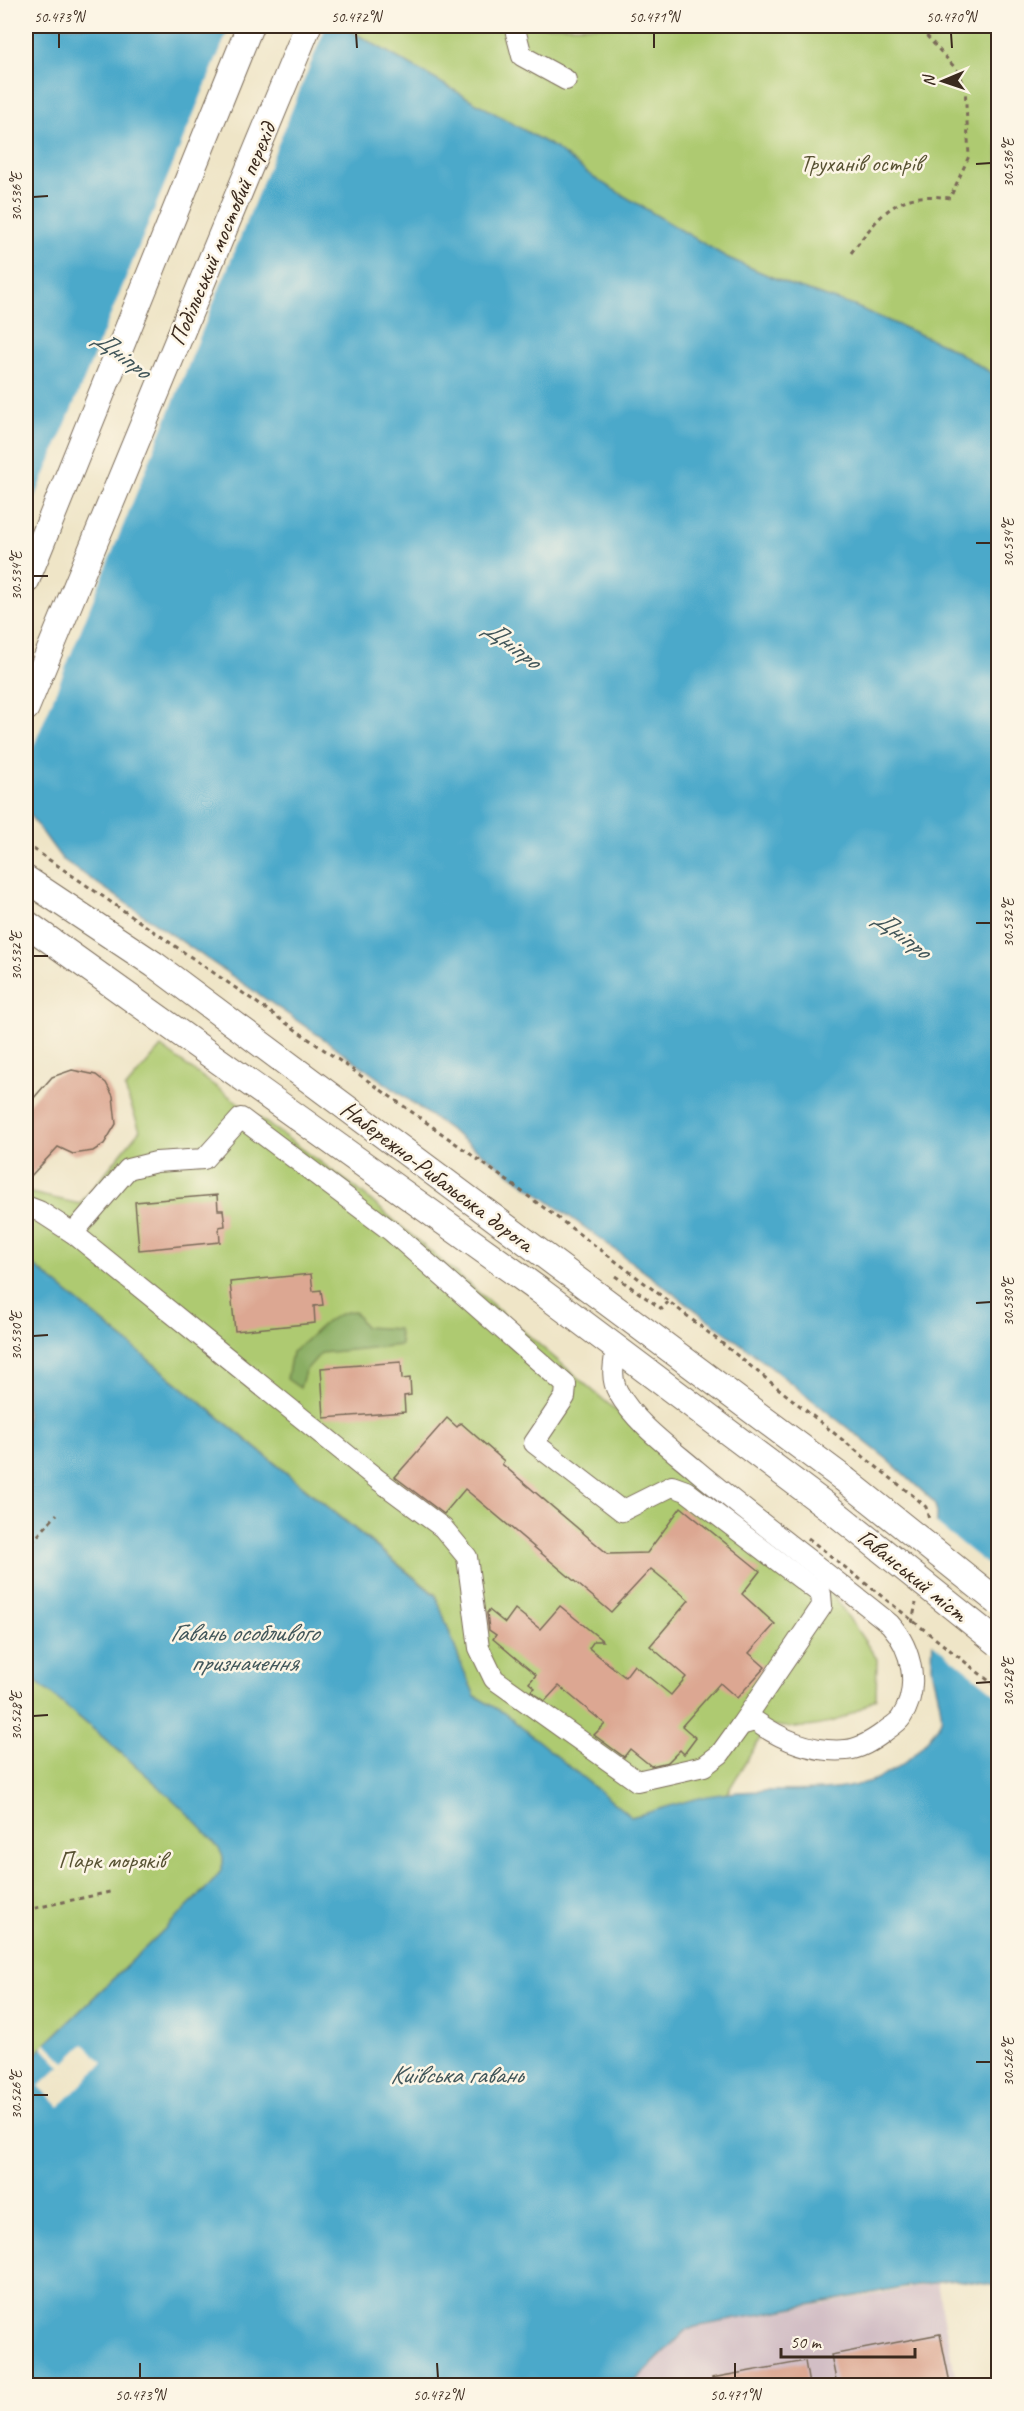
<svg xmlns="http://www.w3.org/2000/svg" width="1024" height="2411" viewBox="0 0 1024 2411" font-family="Caveat,sans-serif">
<rect width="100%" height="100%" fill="#fcf5e5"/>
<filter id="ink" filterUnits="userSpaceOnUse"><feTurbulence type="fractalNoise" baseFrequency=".0167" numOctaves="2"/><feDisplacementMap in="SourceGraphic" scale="12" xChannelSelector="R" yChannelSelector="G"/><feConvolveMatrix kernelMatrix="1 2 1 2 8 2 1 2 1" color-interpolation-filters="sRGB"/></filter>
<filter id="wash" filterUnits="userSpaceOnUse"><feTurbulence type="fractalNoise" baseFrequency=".008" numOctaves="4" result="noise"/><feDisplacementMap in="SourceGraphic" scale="24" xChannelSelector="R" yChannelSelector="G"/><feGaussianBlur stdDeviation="1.35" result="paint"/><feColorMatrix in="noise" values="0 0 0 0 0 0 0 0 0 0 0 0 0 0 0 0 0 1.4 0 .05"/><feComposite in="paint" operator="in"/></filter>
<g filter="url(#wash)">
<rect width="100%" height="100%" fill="#efe5c7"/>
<path fill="#d2bec5" d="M 937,2283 L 957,2385 L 631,2386 L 686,2331 L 695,2327 Z"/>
<g fill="#aeca71" stroke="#747a48" stroke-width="1.5">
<path d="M 342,26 L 998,26 L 998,377 L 949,347 L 854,306 L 790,285 L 726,257 L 594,178 L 555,148 Z"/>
<path d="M 161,1047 L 355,1187 L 661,1449 L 693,1482 L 831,1592 L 877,1659 L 876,1698 C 841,1724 811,1732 768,1725 L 727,1793 L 631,1817 L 504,1713 L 475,1696 L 461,1664 L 436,1595 L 26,1259 L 26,1192 L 80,1204 L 140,1130 L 125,1089 Z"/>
<path d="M 26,1674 C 55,1696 221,1832 223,1858 C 225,1873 208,1886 199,1896 L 26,2063 Z"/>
</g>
<path fill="#8aae63" stroke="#626c40" stroke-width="1.5" d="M 354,1311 L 365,1327 L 398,1329 L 401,1345 L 321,1353 L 305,1371 L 300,1388 L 287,1379 L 292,1352 C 314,1337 326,1313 354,1311 Z"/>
<path fill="#4ca9ca" stroke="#446a74" stroke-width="1.5" d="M 26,26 L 342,26 L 555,148 L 594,178 L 726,257 L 790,285 L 854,306 L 949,347 L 998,377 L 998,2286 L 955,2280 L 903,2287 L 695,2327 L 686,2331 L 631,2385 L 26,2385 L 26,2063 L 199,1896 C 208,1886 225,1873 223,1858 C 220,1832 55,1696 26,1674 L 26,1259 L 436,1596 L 461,1664 L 475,1696 L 504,1713 L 631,1817 C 663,1809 696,1796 729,1793 C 796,1785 867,1806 919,1749 C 926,1741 937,1730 941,1720 C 944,1711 933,1679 932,1666 L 937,1512 L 934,1502 L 887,1459 L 749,1350 L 602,1240 L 331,1044 L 62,859 L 26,810 Z"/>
<g fill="#efe5c7">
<path d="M 230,26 L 326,26 L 26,765 L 26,520 Z"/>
<path d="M 933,1521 L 998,1573 L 998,1696 L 930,1641 Z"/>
<path d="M 46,2043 L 65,2062 L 84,2044 L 103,2063 L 59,2107 L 39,2086 L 60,2066 L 42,2047 Z"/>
</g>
<g id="blocks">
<g fill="#dca792">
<path d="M 72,1070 L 96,1075 L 106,1083 L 113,1096 L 116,1124 L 104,1144 L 93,1151 L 73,1154 L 58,1147 L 26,1181 L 26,1107 L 52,1077 Z"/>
<path d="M 217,1195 L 218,1210 L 223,1210 L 225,1226 L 219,1227 L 220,1242 L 139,1250 L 135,1202 Z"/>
<path d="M 311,1274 L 313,1291 L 321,1290 L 323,1305 L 314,1306 L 315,1323 L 235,1331 L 230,1282 Z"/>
<path d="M 401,1362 L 402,1379 L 410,1378 L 411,1395 L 404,1396 L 405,1412 L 324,1418 L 321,1368 Z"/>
<path d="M 447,1418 L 457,1427 L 461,1423 L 504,1461 L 502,1464 L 608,1554 L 647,1553 L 681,1507 L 760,1571 L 742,1594 L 775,1624 L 749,1653 L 765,1667 L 737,1698 L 720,1683 L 682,1726 L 696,1738 L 684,1754 L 680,1750 L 668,1762 L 651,1766 L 630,1749 L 624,1757 L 594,1735 L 605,1724 L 559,1686 L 545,1701 L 531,1691 L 535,1688 L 529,1683 L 536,1675 L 493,1639 L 496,1635 L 489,1630 L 487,1613 L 489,1610 L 505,1623 L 515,1609 L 540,1629 L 560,1606 L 603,1641 L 594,1641 L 589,1648 L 625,1677 L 634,1665 L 671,1695 L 686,1677 L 650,1646 L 689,1600 L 651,1569 L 611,1612 L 465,1489 L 444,1514 L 395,1477 Z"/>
<path d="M 940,2334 L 950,2383 L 934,2385 L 837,2385 L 831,2355 Z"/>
<path d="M 805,2361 L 809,2385 L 712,2385 L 712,2378 Z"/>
</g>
</g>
</g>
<g filter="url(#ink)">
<use href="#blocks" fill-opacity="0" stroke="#7a6b59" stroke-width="1.5"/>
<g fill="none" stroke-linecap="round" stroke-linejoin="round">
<defs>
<g id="minor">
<path d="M 517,26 L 516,33 L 522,56 L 566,80"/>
<path d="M 26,1206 L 39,1211 L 73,1233 L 377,1479 L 443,1528 L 467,1557 L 479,1648 L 494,1679 L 637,1781 L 704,1766 L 720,1754 L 741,1725 L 755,1721 C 782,1740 812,1753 846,1750 C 860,1749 872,1741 883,1733 C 888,1728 897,1724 901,1718 C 921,1688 912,1649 890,1624 C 826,1572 759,1523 696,1470 C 669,1447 635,1423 618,1392 C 610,1378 614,1363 616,1348"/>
<path d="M 73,1233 L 128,1169 L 156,1162 L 204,1159 L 241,1118 L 391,1231 L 566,1385 L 565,1397 L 534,1443 L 622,1511 L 672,1486 L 686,1491 L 821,1594 L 822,1606 L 741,1725"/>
</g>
<g id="major">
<path d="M 26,581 L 250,26"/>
<path d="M 26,708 L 308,26"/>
<path d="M 26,879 L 155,965 L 844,1479"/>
<path d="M 26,923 L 539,1290 L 828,1507"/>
</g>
</defs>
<use href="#minor" stroke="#7a6b59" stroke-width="22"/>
<use href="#major" stroke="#7a6b59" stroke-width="28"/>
<g stroke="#7a6b59" stroke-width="3" stroke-dasharray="4.5 4.5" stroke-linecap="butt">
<path d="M 851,253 C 881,214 896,190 950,198 L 969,156 L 965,87 L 957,70 L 918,26"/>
<path d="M 26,844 C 240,990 453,1137 659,1294 C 746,1361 830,1431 916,1498 L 926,1507 L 929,1520"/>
<path d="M 615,1276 L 662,1309 L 668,1302"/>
<path d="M 26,1549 L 57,1514"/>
<path d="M 912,1623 L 916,1603"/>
<path d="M 26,1910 L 110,1892"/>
</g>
<use href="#minor" stroke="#fff" stroke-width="20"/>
<use href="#major" stroke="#fff" stroke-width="26"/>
<defs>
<g id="major-bridge">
<path d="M 844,1479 L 998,1602"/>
<path d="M 828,1507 L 998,1643"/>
</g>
</defs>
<use href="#major-bridge" stroke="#7a6b59" stroke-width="28" stroke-linecap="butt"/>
<path stroke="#7a6b59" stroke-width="3" stroke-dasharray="4.5 4.5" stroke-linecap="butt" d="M 808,1538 L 998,1688"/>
<use href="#major-bridge" stroke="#fff" stroke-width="26"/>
</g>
</g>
<path fill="none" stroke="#3b2a1e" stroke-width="2" d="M 59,33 L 59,48M 356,33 L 357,48M 654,33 L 654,48M 951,33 L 952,48M 976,164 L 991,163M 33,197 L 48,196M 976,543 L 991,543M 33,576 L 48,576M 976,923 L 991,923M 33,956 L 48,956M 976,1303 L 991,1302M 33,1336 L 48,1335M 976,1683 L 991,1682M 33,1716 L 48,1715M 976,2062 L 991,2062M 33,2095 L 48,2095M 140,2363 L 140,2378M 437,2363 L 438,2378M 735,2363 L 735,2378"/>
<g text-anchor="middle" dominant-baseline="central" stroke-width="5" stroke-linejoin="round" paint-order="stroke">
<g font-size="24" fill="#585233" stroke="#fcf5e5">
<text x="861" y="163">Труханів острів</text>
<text x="112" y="1860">Парк моряків</text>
</g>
<g font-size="24" fill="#3b2a1e" stroke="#fcf5e5">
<text transform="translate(222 234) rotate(-67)">Подільський мостовий перехід</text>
<text transform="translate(437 1176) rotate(37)">Набережно-Рибальська дорога</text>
<text transform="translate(913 1575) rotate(39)">Гаванський міст</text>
</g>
<g font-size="26" font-style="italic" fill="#41565a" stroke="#fcf5e5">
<text transform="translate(122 354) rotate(37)">Дніпро</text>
<text transform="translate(512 644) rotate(37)">Дніпро</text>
<text transform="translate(902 934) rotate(37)">Дніпро</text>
<text x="244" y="1632">Гавань особливого<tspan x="244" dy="30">призначення</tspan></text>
<text x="456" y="2074">Київська гавань</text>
</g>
</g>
<rect width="1024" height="2411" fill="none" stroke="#fcf5e5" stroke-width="66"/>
<g transform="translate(943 81) rotate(268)" stroke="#fcf5e5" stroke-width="4.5" paint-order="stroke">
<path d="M0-4.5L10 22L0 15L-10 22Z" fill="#3b2a1e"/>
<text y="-9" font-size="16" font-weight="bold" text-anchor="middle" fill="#3b2a1e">N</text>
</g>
<path d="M781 2348v9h134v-9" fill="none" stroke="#3b2a1e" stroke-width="3"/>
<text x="790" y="2348" font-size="18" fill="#3b2a1e" stroke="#fcf5e5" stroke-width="4.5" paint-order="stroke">50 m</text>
<rect x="33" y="33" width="958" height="2345" fill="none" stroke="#3b2a1e" stroke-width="2"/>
<g font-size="15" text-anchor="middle" fill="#3b2a1e">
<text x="59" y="22">50.473°N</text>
<text x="356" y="22">50.472°N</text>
<text x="654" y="22">50.471°N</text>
<text x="951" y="22">50.470°N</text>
<text transform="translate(1008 163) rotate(-90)" y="5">30.536°E</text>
<text transform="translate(16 197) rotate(-90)" y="5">30.536°E</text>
<text transform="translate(1008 543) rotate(-90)" y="5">30.534°E</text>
<text transform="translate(16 576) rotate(-90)" y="5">30.534°E</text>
<text transform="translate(1008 923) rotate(-90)" y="5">30.532°E</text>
<text transform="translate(16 956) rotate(-90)" y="5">30.532°E</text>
<text transform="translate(1008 1302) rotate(-90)" y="5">30.530°E</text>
<text transform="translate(16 1336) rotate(-90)" y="5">30.530°E</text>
<text transform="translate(1008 1682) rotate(-90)" y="5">30.528°E</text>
<text transform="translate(16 1716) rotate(-90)" y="5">30.528°E</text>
<text transform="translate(1008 2062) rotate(-90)" y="5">30.526°E</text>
<text transform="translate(16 2095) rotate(-90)" y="5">30.526°E</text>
<text x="140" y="2400">50.473°N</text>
<text x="438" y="2400">50.472°N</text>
<text x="735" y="2400">50.471°N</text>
</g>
</svg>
